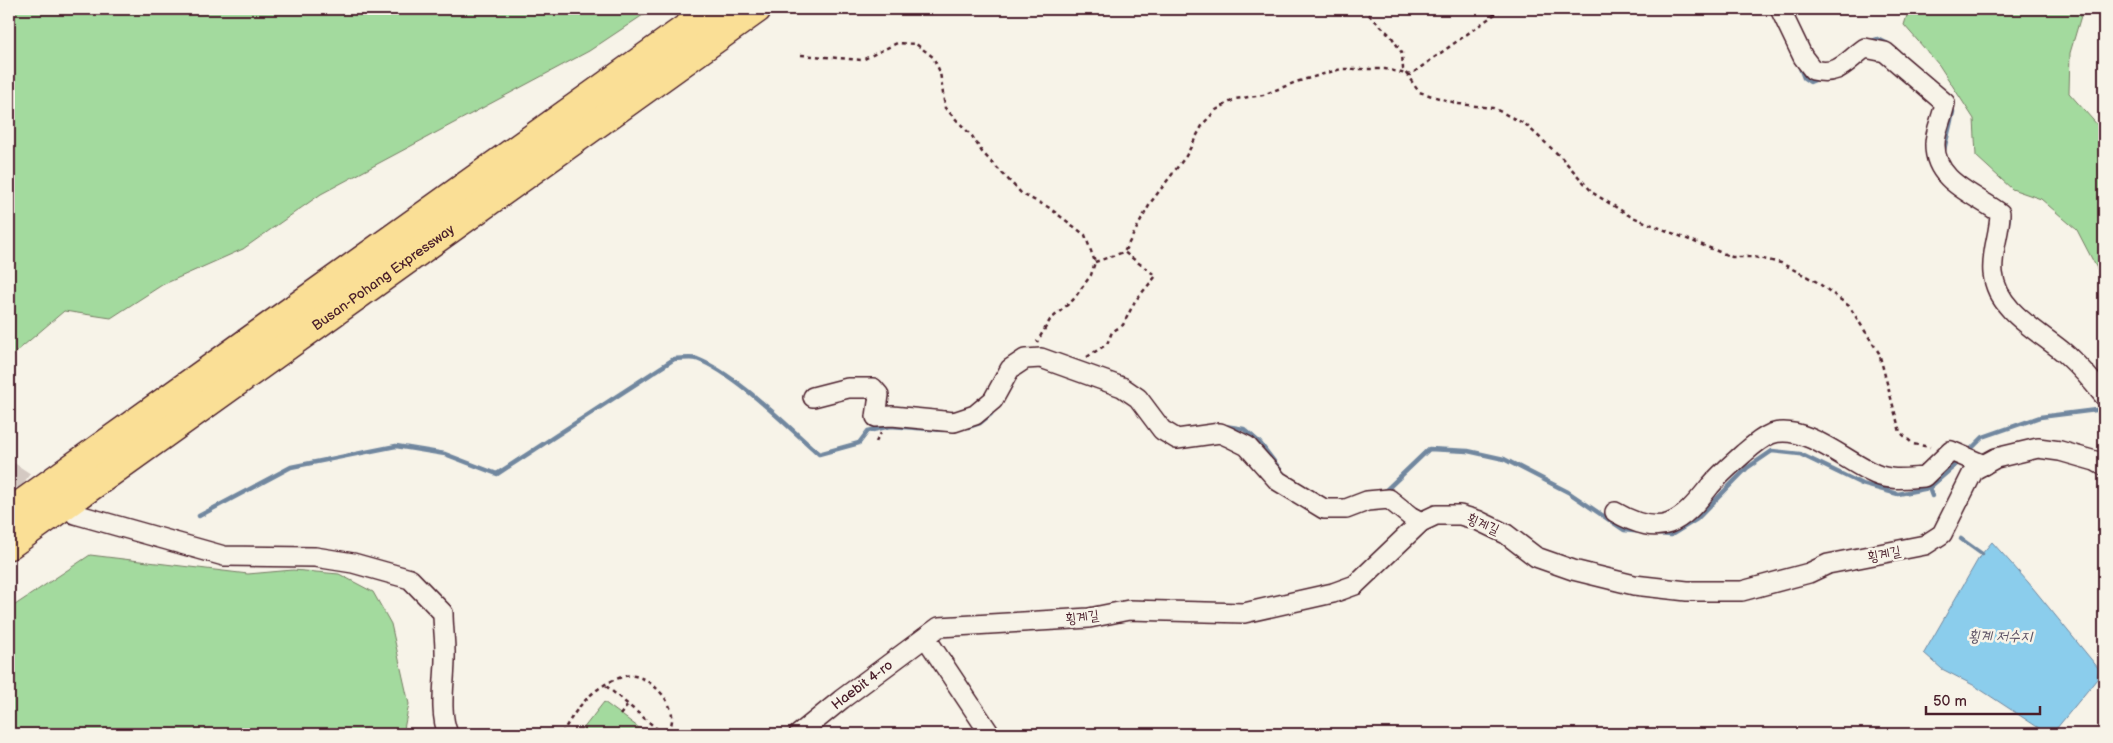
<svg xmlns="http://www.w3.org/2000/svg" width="2113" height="743" viewBox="0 0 2113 743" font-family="'Balsamiq Sans','Poor Story',sans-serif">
<rect width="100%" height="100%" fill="#f7f3e8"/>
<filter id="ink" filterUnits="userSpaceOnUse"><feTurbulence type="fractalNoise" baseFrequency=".02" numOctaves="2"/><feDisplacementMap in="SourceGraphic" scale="10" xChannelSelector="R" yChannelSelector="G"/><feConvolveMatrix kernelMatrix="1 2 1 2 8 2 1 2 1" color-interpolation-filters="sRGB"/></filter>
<g filter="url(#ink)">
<g fill="#a3da9e" stroke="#767c64">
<path d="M 9,9 L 652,9 L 589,51 L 321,194 L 243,249 L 162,285 L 111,318 L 64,311 L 9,358 Z"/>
<path d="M 1909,9 L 2083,9 L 2070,53 L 2069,93 L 2100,128 L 2104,127 L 2104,282 L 2077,230 L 2041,199 L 2012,189 L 1976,156 L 1974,119 L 1939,65 L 1904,25 Z"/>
<path d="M 90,555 L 248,574 L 293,570 L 339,574 L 373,592 L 391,624 L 409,704 L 403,734 L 9,734 L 9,609 Z"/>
<path d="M 604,702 L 642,730 L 638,734 L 579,734 Z"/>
</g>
<path fill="#8bcdec" stroke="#71879f" d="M 1992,542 L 2028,582 L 2099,669 L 2097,679 L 2052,734 L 2048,734 L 1975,686 L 1942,669 L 1924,653 L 1980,556 Z"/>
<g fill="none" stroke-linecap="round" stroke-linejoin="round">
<g stroke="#71879f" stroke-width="4.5">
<path d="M 1869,42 L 1878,39 L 1888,44"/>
<path d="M 1799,65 L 1804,78 L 1810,82 L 1820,78"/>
<path d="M 1944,150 L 1953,112 L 1952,104"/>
<path d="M 2005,237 L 2009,218 L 2006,214"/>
<path d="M 1225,426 L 1244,429 L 1260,443 L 1285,476"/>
<path d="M 968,427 L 980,423 L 991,414"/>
<path d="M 1967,453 L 1983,437 L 2040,417 L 2104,409"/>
<path d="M 1929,488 L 1932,496"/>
<path d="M 1382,494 L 1429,449 L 1468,451 L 1504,459 L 1568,492 L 1624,530 L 1643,532"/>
<path d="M 199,516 L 291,467 L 396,446 L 445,454 L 497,474 L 674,359 C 681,359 691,357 697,359 C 736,374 787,426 819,454 L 859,443 L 868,431 L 891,426 L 943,430"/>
<path d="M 1658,534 L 1671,535 L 1697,519 L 1747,468 L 1772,451 L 1800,454 L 1862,484 L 1898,494 L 1929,488 L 1960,461"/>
<path d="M 1961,539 L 1982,554"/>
</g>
<path stroke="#d4c9c2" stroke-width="19" stroke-dasharray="19 9" stroke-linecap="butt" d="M 9,471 L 49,497"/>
<defs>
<g id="minor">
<path d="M 1780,9 L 1803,57 L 1813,70 C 1840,76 1845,62 1865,48 L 1885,52 L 1945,103 C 1943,116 1935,131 1935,144 C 1934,182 1975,194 2000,213 C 2000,234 1991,251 1993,273 C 1997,313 2043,333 2068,356 C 2081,368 2093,382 2104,396"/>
<path d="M 813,397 L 848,388 L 873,388 L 879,395 L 876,417 L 892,416 L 954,422 L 975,415 L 993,400 L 1010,369 L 1025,359 L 1041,358 L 1122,387 L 1138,398 L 1162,430 L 1177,439 L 1220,433 L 1229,437 L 1247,446 L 1278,481 L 1324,509 L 1346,509 L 1367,501 L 1389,499 L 1410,516 L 1421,522"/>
<path d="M 1615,512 C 1662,539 1680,524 1710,486 C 1720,474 1732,464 1743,454 C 1751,447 1761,438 1771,434 C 1805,423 1846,462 1875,474 C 1891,481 1908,478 1924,477 L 1951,451 L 1984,465"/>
<path d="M 75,514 L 224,556 L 315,557 L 353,563 L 410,579 L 443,613 C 443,626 445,639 445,652 C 446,678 438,710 448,734"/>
<path d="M 926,638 L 990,734"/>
<path id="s1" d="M 799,734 L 842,699 L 939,627 L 1089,618 L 1129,610 L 1244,613 L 1333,593 L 1355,585 L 1421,522 L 1436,515 L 1460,515 L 1477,520 L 1506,534 L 1536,557 L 1573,570 L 1634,585 L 1687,591 L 1742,591 L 1809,573 L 1828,564 L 1925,545 L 1942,534 L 1974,470 L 1996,458 L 2038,448 L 2060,451 L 2095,461 L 2104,466"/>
</g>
<g id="highway">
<path d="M 9,513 L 713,9"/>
<path id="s2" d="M 9,545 L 757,9"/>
</g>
</defs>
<use href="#minor" stroke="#4a1f2b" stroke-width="22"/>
<use href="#highway" stroke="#4a1f2b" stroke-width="31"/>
<g stroke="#4a1f2b" stroke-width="2.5" stroke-dasharray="4 4" stroke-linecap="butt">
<path d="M 1363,9 L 1391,36 L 1402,53 L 1403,69 L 1419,92 L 1459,104 L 1493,108 L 1525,124 L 1562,158 L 1593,193 L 1630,216 L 1732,257 L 1754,257 L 1781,263 L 1817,282 L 1849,306 L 1879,353 L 1900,432 L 1913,444 L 1930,447"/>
<path d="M 801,55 L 862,60 L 897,43 L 916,44 L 933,57 L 940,72 L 945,108 L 972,136 L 982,152 L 1022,194 L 1048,207 L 1085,235 L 1095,262 L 1091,275 L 1073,300 L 1050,320 L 1037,342"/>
<path d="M 1095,262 L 1124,252 L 1151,202 L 1186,156 L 1203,124 L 1216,110 L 1235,99 L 1263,95 L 1296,82 L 1341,69 L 1385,69 L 1410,75 L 1502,9"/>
<path d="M 1087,357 L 1107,344 L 1112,332 L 1123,325 L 1135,301 L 1156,276 L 1124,252"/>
<path d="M 876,442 L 881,433"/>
<path d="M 606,686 L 663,734"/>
<path d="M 620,715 L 628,705"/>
<path d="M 478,734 L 493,732 L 512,734"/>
<path d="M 562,734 C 575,709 593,686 622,677 C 642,669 670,696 672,715 C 673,721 670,729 668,734"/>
</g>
<use href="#minor" stroke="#f7f3e8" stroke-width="19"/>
<use href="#highway" stroke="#fadf96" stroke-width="28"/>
</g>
</g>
<g text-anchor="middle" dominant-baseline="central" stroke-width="5" stroke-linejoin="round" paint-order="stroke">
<g font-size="14" fill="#4a1f2b" stroke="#f7f3e8">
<text stroke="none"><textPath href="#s2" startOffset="460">Busan-Pohang Expressway</textPath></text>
<text transform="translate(1483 524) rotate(23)">횡계길</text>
<text transform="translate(1884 554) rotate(-11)">횡계길</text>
<text transform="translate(1082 617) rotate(-7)">횡계길</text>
<text stroke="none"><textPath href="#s1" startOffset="80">Haebit 4-ro</textPath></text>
</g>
<g font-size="15" font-style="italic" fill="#5e5365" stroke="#f7f3e8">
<text x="2000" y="636">횡계 저수지</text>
</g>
</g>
<rect width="2113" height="743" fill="none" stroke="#f7f3e8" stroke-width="30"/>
<rect x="15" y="15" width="2083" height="713" fill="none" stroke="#4a1f2b" stroke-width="2" filter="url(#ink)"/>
<path d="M1926 706v8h114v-8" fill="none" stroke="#4a1f2b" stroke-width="2.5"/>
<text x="1933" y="706" font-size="15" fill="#4a1f2b" stroke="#f7f3e8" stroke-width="4" paint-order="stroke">50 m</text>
</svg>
